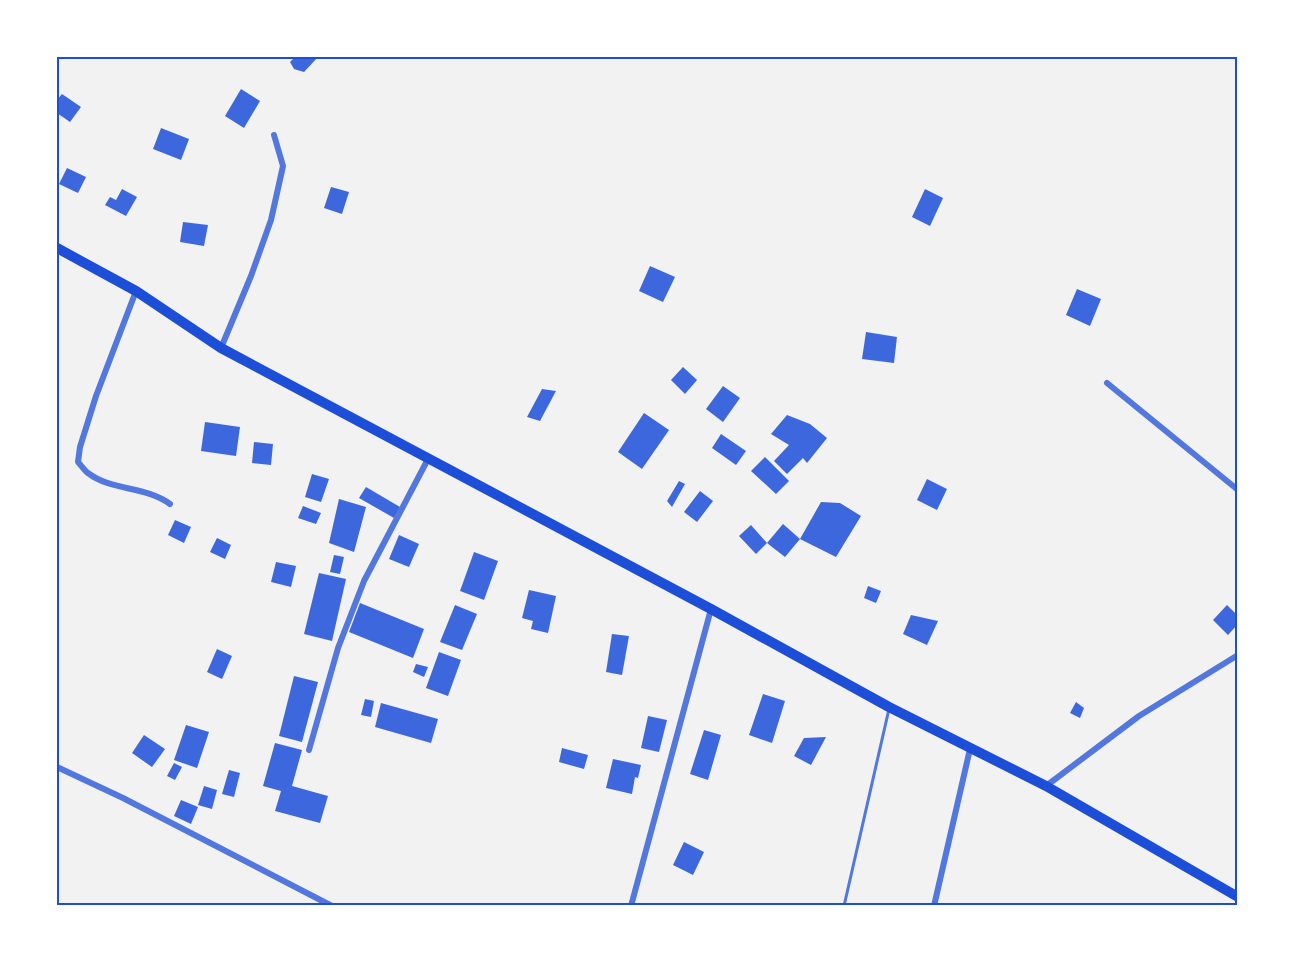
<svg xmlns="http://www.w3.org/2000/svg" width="1295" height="963" viewBox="0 0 1295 963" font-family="Barlow,sans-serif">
<rect width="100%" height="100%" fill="#f2f2f2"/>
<g fill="#3d67dc">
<path d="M 295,57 L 318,57 L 304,72 L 294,69 L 290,62 Z"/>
<path d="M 241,89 L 260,101 L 244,128 L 225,116 Z"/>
<path d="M 62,94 L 81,107 L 70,122 L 57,113 L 57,100 Z"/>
<path d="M 161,128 L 189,139 L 181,160 L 153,149 Z"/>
<path d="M 67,168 L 86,177 L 78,193 L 59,184 Z"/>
<path d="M 331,187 L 349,192 L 342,214 L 324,208 Z"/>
<path d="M 122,189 L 137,197 L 126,216 L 105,205 L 110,197 L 116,200 Z"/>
<path d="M 925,189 L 943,198 L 930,226 L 912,217 Z"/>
<path d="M 183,222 L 208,225 L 204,246 L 180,242 Z"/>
<path d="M 650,266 L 675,277 L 663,302 L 639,291 Z"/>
<path d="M 1077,289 L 1101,299 L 1090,326 L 1066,315 Z"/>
<path d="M 866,332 L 897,337 L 894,363 L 862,359 Z"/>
<path d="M 683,367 L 697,380 L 685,394 L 671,380 Z"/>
<path d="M 723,386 L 740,398 L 723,422 L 706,409 Z"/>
<path d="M 542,389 L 556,391 L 540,421 L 527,417 Z"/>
<path d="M 644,413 L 669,430 L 642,469 L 618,452 Z"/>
<path d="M 787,415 L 810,424 L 827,438 L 807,463 L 803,458 L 787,474 L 774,461 L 789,445 L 771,434 Z"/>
<path d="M 205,422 L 240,427 L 236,456 L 201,451 Z"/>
<path d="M 721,434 L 746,451 L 736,465 L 712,448 Z"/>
<path d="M 254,442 L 273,444 L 271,465 L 252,463 Z"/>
<path d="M 765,457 L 789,481 L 776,494 L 751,471 Z"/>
<path d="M 312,474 L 329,479 L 321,502 L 305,497 Z"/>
<path d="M 927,479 L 947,489 L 937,510 L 917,500 Z"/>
<path d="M 679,481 L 685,484 L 672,507 L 667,501 Z"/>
<path d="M 366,487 L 400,507 L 394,518 L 359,498 Z"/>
<path d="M 700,491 L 713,501 L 697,522 L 684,512 Z"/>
<path d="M 339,499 L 366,507 L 354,552 L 329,543 Z"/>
<path d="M 821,502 L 840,503 L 861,516 L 836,557 L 800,539 Z"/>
<path d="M 303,506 L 321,513 L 316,524 L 298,518 Z"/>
<path d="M 175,520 L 191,527 L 184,543 L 168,535 Z"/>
<path d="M 783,524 L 800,539 L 785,557 L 767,543 Z"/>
<path d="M 751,525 L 767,543 L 756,554 L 739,536 Z"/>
<path d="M 399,535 L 419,544 L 409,567 L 389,559 Z"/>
<path d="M 217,538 L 231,545 L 225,559 L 210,552 Z"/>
<path d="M 474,552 L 498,561 L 484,600 L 460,591 Z"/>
<path d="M 334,555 L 344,557 L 340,574 L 330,572 Z"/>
<path d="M 276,562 L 296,566 L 291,587 L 271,582 Z"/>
<path d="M 319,573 L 346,579 L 332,641 L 304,634 Z"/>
<path d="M 868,586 L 881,591 L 876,603 L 864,598 Z"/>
<path d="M 529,590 L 556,596 L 548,633 L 531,629 L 533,621 L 522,618 Z"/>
<path d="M 360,603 L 424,629 L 413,658 L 349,632 Z"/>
<path d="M 455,605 L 477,614 L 462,650 L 440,642 Z"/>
<path d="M 1227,605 L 1238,616 L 1238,624 L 1228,635 L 1213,620 Z"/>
<path d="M 911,615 L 938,621 L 927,645 L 903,634 Z"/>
<path d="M 612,634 L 629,636 L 622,675 L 606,672 Z"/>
<path d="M 217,649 L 232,656 L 222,679 L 207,672 Z"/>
<path d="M 439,652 L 461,660 L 448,696 L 426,688 Z"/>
<path d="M 416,664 L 428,667 L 424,677 L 413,672 Z"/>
<path d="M 294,676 L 318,682 L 302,742 L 279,736 Z"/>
<path d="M 763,694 L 785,701 L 772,743 L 749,735 Z"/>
<path d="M 365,699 L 374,701 L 371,717 L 361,715 Z"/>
<path d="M 1076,702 L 1084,708 L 1080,718 L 1070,713 Z"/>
<path d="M 381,703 L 438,719 L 431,743 L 375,727 Z"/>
<path d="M 648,716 L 667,720 L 659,752 L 641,748 Z"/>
<path d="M 186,725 L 209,732 L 197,768 L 174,760 Z"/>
<path d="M 704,730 L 721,735 L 708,780 L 690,774 Z"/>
<path d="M 144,735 L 165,749 L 152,767 L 132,753 Z"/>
<path d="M 826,737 L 811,765 L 794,756 L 804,738 Z"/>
<path d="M 275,743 L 302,750 L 292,786 L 328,796 L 320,823 L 275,811 L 281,791 L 263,786 Z"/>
<path d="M 562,748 L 588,755 L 584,769 L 559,762 Z"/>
<path d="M 613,759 L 641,765 L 638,778 L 635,777 L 632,794 L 606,788 Z"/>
<path d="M 174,763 L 182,767 L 175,780 L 167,776 Z"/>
<path d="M 229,770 L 240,773 L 234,797 L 222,794 Z"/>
<path d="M 204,786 L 217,790 L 212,809 L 198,805 Z"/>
<path d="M 181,800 L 198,807 L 191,824 L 174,816 Z"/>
<path d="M 684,842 L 704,852 L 693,875 L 673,865 Z"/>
</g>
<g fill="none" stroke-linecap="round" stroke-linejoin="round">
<path stroke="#5277de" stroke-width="3" d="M 844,906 L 889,709"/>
<g stroke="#5277de" stroke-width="6">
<path d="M 136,291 L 96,396 L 80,447 L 78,462 C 81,465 84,470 88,473 C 111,491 146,486 170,504"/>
<path d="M 221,348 L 251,276 L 271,220 L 283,166 L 274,135"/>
<path d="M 1107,383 L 1238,490"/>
<path d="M 309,750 L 338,648 L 364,581 L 428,459"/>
<path d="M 57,767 L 123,798 L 332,906"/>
<path d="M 1046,786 L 1139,716 L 1238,655"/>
<path d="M 631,906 L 711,609"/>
<path d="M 934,906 L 970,749"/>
</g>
<path stroke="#1d4ed8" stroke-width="10" d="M 57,248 L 136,291 L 221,348 L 711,609 L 889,707 L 1046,786 L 1238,897"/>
</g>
<rect width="1295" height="963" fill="none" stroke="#ffffff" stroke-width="117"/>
<rect x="58" y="58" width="1178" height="846" fill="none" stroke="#1d4ed8" stroke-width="2"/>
</svg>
